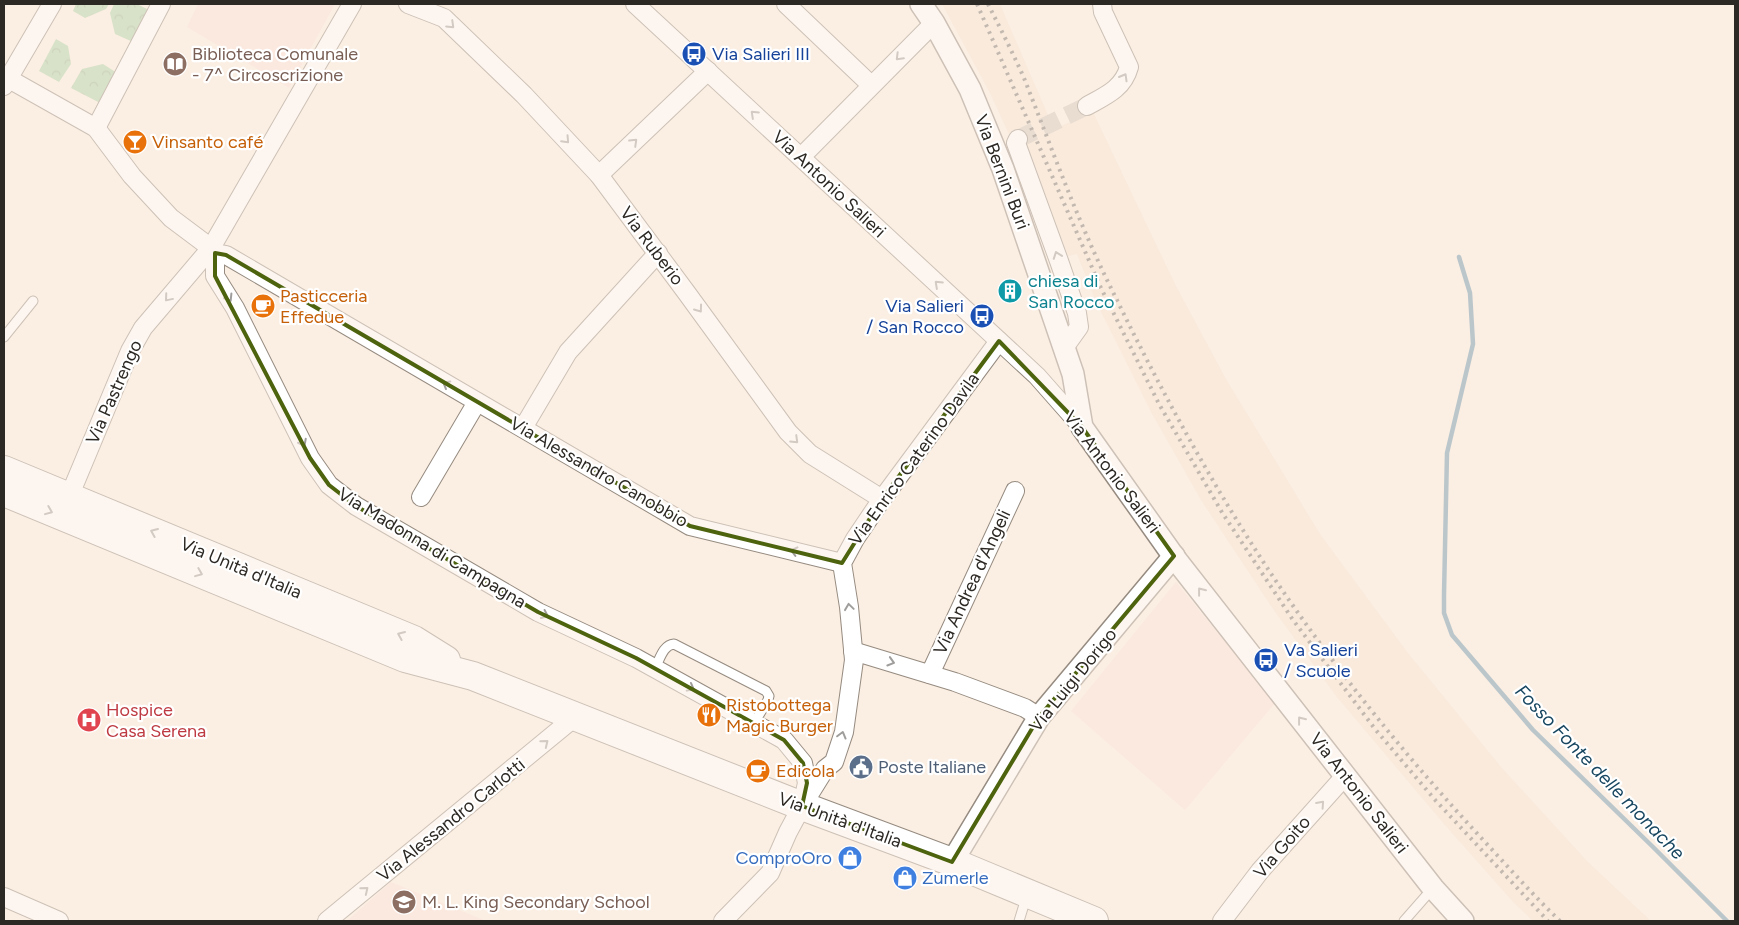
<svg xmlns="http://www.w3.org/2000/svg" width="1739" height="925" viewBox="0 0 1739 925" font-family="Figtree,sans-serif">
<defs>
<pattern id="forest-crowns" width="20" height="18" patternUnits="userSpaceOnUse" patternTransform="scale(1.25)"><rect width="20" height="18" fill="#aed2a7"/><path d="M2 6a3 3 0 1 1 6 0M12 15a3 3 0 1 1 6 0" fill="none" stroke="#96b48f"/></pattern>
</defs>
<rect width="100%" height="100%" fill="#fbefe3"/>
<path fill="#f5e4d2" d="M 942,4 L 1000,4 L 1054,129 L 1093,112 L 1176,286 L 1226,379 L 1320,534 L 1408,653 L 1502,768 L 1587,861 L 1651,921 L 1533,921 L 1514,903 L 1444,824 L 1336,696 L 1273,609 L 1201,500 L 1151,412 L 1097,304 L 1077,254 L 1052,260 L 1013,143 L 990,93 Z"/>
<g fill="#fae1d8">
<path d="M 198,4 L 335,4 L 289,88 L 187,27 Z"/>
<path d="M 1176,582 L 1275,703 L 1185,810 L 1071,711 Z"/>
<path d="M 391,882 L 486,921 L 347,921 Z"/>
</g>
<g fill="url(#forest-crowns)">
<path d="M 76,4 L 109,4 L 106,9 L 85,18 L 73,11 Z"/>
<path d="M 114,4 L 137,4 L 149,10 L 133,42 L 115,34 L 110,13 Z"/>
<path d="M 56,39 L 68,46 L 71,64 L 59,82 L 39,71 Z"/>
<path d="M 103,64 L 117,73 L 102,104 L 71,88 L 82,69 Z"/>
</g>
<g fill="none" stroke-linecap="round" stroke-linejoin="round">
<path stroke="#6d96ae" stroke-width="4.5" d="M 1459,257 L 1470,293 L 1473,344 L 1447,453 L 1444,595 L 1444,613 L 1452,635 L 1533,730 L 1653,847 L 1727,921"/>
<path stroke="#d2c7bd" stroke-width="18" stroke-dasharray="18 9" stroke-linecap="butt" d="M 1018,139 L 1087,106"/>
<defs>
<g id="service">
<path d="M 4,337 L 33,301"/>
<path d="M 655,668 C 660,659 663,645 674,644 L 766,691 L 769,696 L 768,700 L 754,723"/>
<path d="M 1019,921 L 1027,895"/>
<path d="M 1404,921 L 1433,888"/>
</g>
<g id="minor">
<path d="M 408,4 L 444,18 L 524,95 L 599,175 L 686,292 L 788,432 L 810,454 L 882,499"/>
<path d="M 635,4 L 1037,376 L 1082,427"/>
<path d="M 786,4 L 871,85"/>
<path d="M 9,79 L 96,128 L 132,176 L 171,218 L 211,248 L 215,253 L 215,276 L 235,308 L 310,458 L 329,485 L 356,506 L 538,612 L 636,658 L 784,740 L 803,763 L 807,783 L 802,806"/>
<path d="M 4,86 L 52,4"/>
<path d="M 1087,106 C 1105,96 1123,89 1129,67 L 1103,12 L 1102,4"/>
<path d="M 96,128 L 161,4"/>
<path d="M 1018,139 L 1016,143 L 1059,261 L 1077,313 L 1079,327 L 1064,348"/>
<path d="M 801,157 L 934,23"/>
<path d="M 599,175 L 708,71"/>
<path d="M 215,253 L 226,255 L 690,526 L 842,563"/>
<path d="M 523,428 L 568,352 L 658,253"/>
<path d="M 69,497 L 130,351 L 143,328 L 211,248 L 352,4"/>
<path d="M 421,497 L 477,402"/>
<path d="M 853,651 L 955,682 L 1025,708 L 1039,717"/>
<path d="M 930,674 L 1015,491"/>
<path d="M 4,897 L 59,921"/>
<path d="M 327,921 L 575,717"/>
<path d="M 723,921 L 770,873 L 788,832 L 802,806 L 825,769 L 834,762 L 844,732 L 854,660 L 849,607 L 842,563 L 855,539 L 882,499 L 999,341"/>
<path d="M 1222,921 L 1260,871 L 1345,776"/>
</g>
<g id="tertiary">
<path d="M 921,4 L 934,23 L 970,89 L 1003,169 L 1073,374 L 1082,427 L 1177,561 L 1433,888 L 1463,921"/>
<path d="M 952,862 L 1039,717 L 1174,556"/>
</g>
<g id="primary">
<path d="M 4,470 L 414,640 L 446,660"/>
<path d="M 4,492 L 405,658 L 473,676 L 802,806 L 952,862 L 1094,921"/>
</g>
</defs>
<use href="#service" stroke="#968b80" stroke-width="11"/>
<use href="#minor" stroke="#968b80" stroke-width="20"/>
<use href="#tertiary" stroke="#968b80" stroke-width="24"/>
<use href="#primary" stroke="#968b80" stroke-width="30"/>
<use href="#service" stroke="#fff" stroke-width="9"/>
<use href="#minor" stroke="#fff" stroke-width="18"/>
<use href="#tertiary" stroke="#fff" stroke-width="21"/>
<use href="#primary" stroke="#fff" stroke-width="28"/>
<g stroke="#7e776f" stroke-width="4" stroke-dasharray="2.5 5" stroke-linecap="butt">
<path d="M 977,4 L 1101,288 L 1159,404 L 1223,514 L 1293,620 L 1375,729 L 1436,801 L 1548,921"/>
<path d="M 988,4 C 1000,28 1013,53 1024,78 C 1052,149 1078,222 1112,290 C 1167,403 1228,515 1301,617 C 1357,696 1419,771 1485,842 C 1510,869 1534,896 1560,921"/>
</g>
</g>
<defs><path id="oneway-chevron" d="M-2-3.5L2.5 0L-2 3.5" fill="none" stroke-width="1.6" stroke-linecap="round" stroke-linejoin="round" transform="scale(1.25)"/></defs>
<g stroke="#a09e9c">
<use href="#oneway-chevron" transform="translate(451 25) rotate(44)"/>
<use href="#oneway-chevron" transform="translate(899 57) rotate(135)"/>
<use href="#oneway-chevron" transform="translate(1124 77) rotate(-60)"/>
<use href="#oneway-chevron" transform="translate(754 114) rotate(-137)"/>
<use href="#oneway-chevron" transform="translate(566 140) rotate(47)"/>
<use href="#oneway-chevron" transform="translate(634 142) rotate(-44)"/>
<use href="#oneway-chevron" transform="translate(1057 255) rotate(-110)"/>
<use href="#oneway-chevron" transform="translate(938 284) rotate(-137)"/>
<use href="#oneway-chevron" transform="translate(168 298) rotate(130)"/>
<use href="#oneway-chevron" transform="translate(229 298) rotate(58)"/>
<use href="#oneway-chevron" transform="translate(699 309) rotate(54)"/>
<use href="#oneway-chevron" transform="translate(446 384) rotate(-150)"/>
<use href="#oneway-chevron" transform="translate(795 440) rotate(44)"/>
<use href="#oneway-chevron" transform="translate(303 443) rotate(63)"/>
<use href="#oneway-chevron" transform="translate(49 511) rotate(22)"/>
<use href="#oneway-chevron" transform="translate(154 532) rotate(-157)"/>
<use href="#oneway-chevron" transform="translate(794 551) rotate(-166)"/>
<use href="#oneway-chevron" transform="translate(199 573) rotate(22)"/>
<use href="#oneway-chevron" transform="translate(1201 591) rotate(-128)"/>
<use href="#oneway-chevron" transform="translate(849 607) rotate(-98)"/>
<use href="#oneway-chevron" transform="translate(545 615) rotate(25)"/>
<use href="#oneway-chevron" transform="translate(401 635) rotate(-157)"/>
<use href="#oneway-chevron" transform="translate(891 662) rotate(17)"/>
<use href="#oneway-chevron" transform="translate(691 688) rotate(29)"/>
<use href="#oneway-chevron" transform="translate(1301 720) rotate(-128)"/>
<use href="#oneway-chevron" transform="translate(842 735) rotate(-75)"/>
<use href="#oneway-chevron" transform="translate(545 743) rotate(-39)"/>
<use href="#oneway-chevron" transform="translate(1321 804) rotate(-48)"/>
<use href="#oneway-chevron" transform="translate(365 890) rotate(-39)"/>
</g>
<path d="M0 0H1739V925H0ZM 215,253 L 226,255 L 690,526 L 842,563 L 882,499 L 999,341 L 1082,427 L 1174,556 L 1039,717 L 952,862 L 802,806 L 807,783 L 803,763 L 784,740 L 636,658 L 538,612 L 356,506 L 329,485 L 310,458 L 215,276 Z" fill="#fbefe3" fill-opacity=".55" fill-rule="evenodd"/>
<path fill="none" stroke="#4d630e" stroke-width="4" stroke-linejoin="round" d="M 215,253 L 226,255 L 690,526 L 842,563 L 882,499 L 999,341 L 1082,427 L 1174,556 L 1039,717 L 952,862 L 802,806 L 807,783 L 803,763 L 784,740 L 636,658 L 538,612 L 356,506 L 329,485 L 310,458 L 215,276 Z"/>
<defs>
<symbol id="bus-disc" viewBox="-11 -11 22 22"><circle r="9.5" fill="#1a4fb4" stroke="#fff"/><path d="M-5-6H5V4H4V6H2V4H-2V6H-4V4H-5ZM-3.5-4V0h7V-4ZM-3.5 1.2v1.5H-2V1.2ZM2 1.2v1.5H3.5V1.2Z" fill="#fff"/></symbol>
<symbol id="library-disc" viewBox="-11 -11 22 22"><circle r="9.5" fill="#8d6e63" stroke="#fff"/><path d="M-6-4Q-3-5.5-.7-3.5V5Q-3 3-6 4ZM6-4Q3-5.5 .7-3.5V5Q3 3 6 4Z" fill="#fff"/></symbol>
<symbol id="bar-disc" viewBox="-11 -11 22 22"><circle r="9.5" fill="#e8710a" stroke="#fff"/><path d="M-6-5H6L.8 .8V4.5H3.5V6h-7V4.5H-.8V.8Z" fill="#fff"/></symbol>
<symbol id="building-disc" viewBox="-11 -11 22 22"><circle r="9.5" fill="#0f9aa8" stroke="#fff"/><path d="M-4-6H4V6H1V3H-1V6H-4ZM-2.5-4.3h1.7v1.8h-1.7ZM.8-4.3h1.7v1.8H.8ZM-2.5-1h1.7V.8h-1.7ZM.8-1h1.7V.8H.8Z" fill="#fff"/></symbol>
<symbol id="cafe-disc" viewBox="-11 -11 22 22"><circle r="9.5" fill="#e8710a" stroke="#fff"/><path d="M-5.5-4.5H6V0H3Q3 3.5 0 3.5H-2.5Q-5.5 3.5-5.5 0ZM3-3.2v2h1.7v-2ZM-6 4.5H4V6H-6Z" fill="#fff"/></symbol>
<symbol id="restaurant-disc" viewBox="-11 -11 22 22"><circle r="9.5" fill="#e8710a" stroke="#fff"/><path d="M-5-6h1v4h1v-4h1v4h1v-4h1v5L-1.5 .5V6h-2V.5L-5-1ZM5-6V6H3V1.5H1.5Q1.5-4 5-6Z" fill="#fff"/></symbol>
<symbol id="hospital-disc" viewBox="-11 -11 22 22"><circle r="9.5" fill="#e0444e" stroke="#fff"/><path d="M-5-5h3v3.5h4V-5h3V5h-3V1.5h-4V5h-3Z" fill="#fff"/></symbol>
<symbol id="civic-disc" viewBox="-11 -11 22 22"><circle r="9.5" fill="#5c6f8a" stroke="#fff"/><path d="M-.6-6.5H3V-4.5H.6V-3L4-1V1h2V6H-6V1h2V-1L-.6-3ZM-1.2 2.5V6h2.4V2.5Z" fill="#fff"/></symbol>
<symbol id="shop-disc" viewBox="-11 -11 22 22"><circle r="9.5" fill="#3f7fe0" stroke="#fff"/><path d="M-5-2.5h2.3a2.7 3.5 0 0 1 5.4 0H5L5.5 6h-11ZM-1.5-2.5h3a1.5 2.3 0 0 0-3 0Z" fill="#fff"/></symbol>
<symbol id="school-disc" viewBox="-11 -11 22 22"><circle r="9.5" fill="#8d6e63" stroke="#fff"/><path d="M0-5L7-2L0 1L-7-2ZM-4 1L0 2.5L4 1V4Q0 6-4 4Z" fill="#fff"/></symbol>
</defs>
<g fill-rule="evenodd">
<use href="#bus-disc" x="680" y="40" width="28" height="28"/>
<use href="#library-disc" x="161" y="50" width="28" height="28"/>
<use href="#bar-disc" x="121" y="128" width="28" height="28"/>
<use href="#building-disc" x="996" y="277" width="28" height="28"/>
<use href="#cafe-disc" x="249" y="292" width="28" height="28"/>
<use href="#bus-disc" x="968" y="302" width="28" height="28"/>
<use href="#bus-disc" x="1252" y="646" width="28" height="28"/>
<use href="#restaurant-disc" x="695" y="701" width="28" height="28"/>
<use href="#hospital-disc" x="75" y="706" width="28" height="28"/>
<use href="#civic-disc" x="847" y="753" width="28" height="28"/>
<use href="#cafe-disc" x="744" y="757" width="28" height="28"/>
<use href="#shop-disc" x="836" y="844" width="28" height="28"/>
<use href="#shop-disc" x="891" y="864" width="28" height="28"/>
<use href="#school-disc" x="390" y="888" width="28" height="28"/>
</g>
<g text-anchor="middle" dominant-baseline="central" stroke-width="4.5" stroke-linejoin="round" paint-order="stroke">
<g font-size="18" fill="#785e54" stroke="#fff" text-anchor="start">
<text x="192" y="54">Biblioteca Comunale<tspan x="192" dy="21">- 7^ Circoscrizione</tspan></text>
<text x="422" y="902">M. L. King Secondary School</text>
</g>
<g font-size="18" fill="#164399" stroke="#fff" text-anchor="start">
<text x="712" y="54">Via Salieri III</text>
<text x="964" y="306" text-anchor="end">Via Salieri<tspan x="964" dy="21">/ San Rocco</tspan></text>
<text x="1284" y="650">Va Salieri<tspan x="1284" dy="21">/ Scuole</tspan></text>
</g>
<g font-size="18" fill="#c56008" stroke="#fff" text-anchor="start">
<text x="152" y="142">Vinsanto café</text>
<text x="280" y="296">Pasticceria<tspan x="280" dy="21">Effedue</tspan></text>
<text x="726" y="705">Ristobottega<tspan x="726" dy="21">Magic Burger</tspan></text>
<text x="776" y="771">Edicola</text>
</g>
<g font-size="18" fill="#2c2823" stroke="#fff">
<text transform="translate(1002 172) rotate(69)">Via Bernini Buri</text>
<text transform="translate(829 184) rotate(43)">Via Antonio Salieri</text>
<text transform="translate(652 246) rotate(53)">Via Ruberio</text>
<text transform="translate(114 392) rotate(-66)">Via Pastrengo</text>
<text transform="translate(914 459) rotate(-54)">Via Enrico Caterino Davila</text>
<text transform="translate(599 472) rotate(30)">Via Alessandro Canobbio</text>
<text transform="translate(1112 472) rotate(53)">Via Antonio Salieri</text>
<text transform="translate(432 548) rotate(31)">Via Madonna di Campagna</text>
<text transform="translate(241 568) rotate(23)">Via Unità d'Italia</text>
<text transform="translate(972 582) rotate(-65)">Via Andrea d'Angeli</text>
<text transform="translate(1073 680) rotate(-51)">Via Luigi Dorigo</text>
<text transform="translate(1359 793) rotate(52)">Via Antonio Salieri</text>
<text transform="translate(451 820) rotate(-39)">Via Alessandro Carlotti</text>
<text transform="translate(840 820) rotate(20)">Via Unità d'Italia</text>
<text transform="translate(1282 847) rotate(-49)">Via Goito</text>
</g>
<g font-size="18" fill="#0d838f" stroke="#fff" text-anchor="start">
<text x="1028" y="281">chiesa di<tspan x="1028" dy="21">San Rocco</tspan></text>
</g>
<g font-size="18" fill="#be3a42" stroke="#fff" text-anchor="start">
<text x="106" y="710">Hospice<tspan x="106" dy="21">Casa Serena</tspan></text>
</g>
<g font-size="18" fill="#4e5e75" stroke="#fff" text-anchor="start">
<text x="878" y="767">Poste Italiane</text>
</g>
<g font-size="18" fill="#366cbe" stroke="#fff" text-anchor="end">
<text x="832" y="858">ComproOro</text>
<text x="922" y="878" text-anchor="start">Zumerle</text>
</g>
<g font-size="19" font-style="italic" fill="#174660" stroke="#fff">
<text transform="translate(1600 772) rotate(46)">Fosso Fonte delle monache</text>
</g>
</g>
<rect width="1739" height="925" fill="none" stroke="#2c2823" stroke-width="10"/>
</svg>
